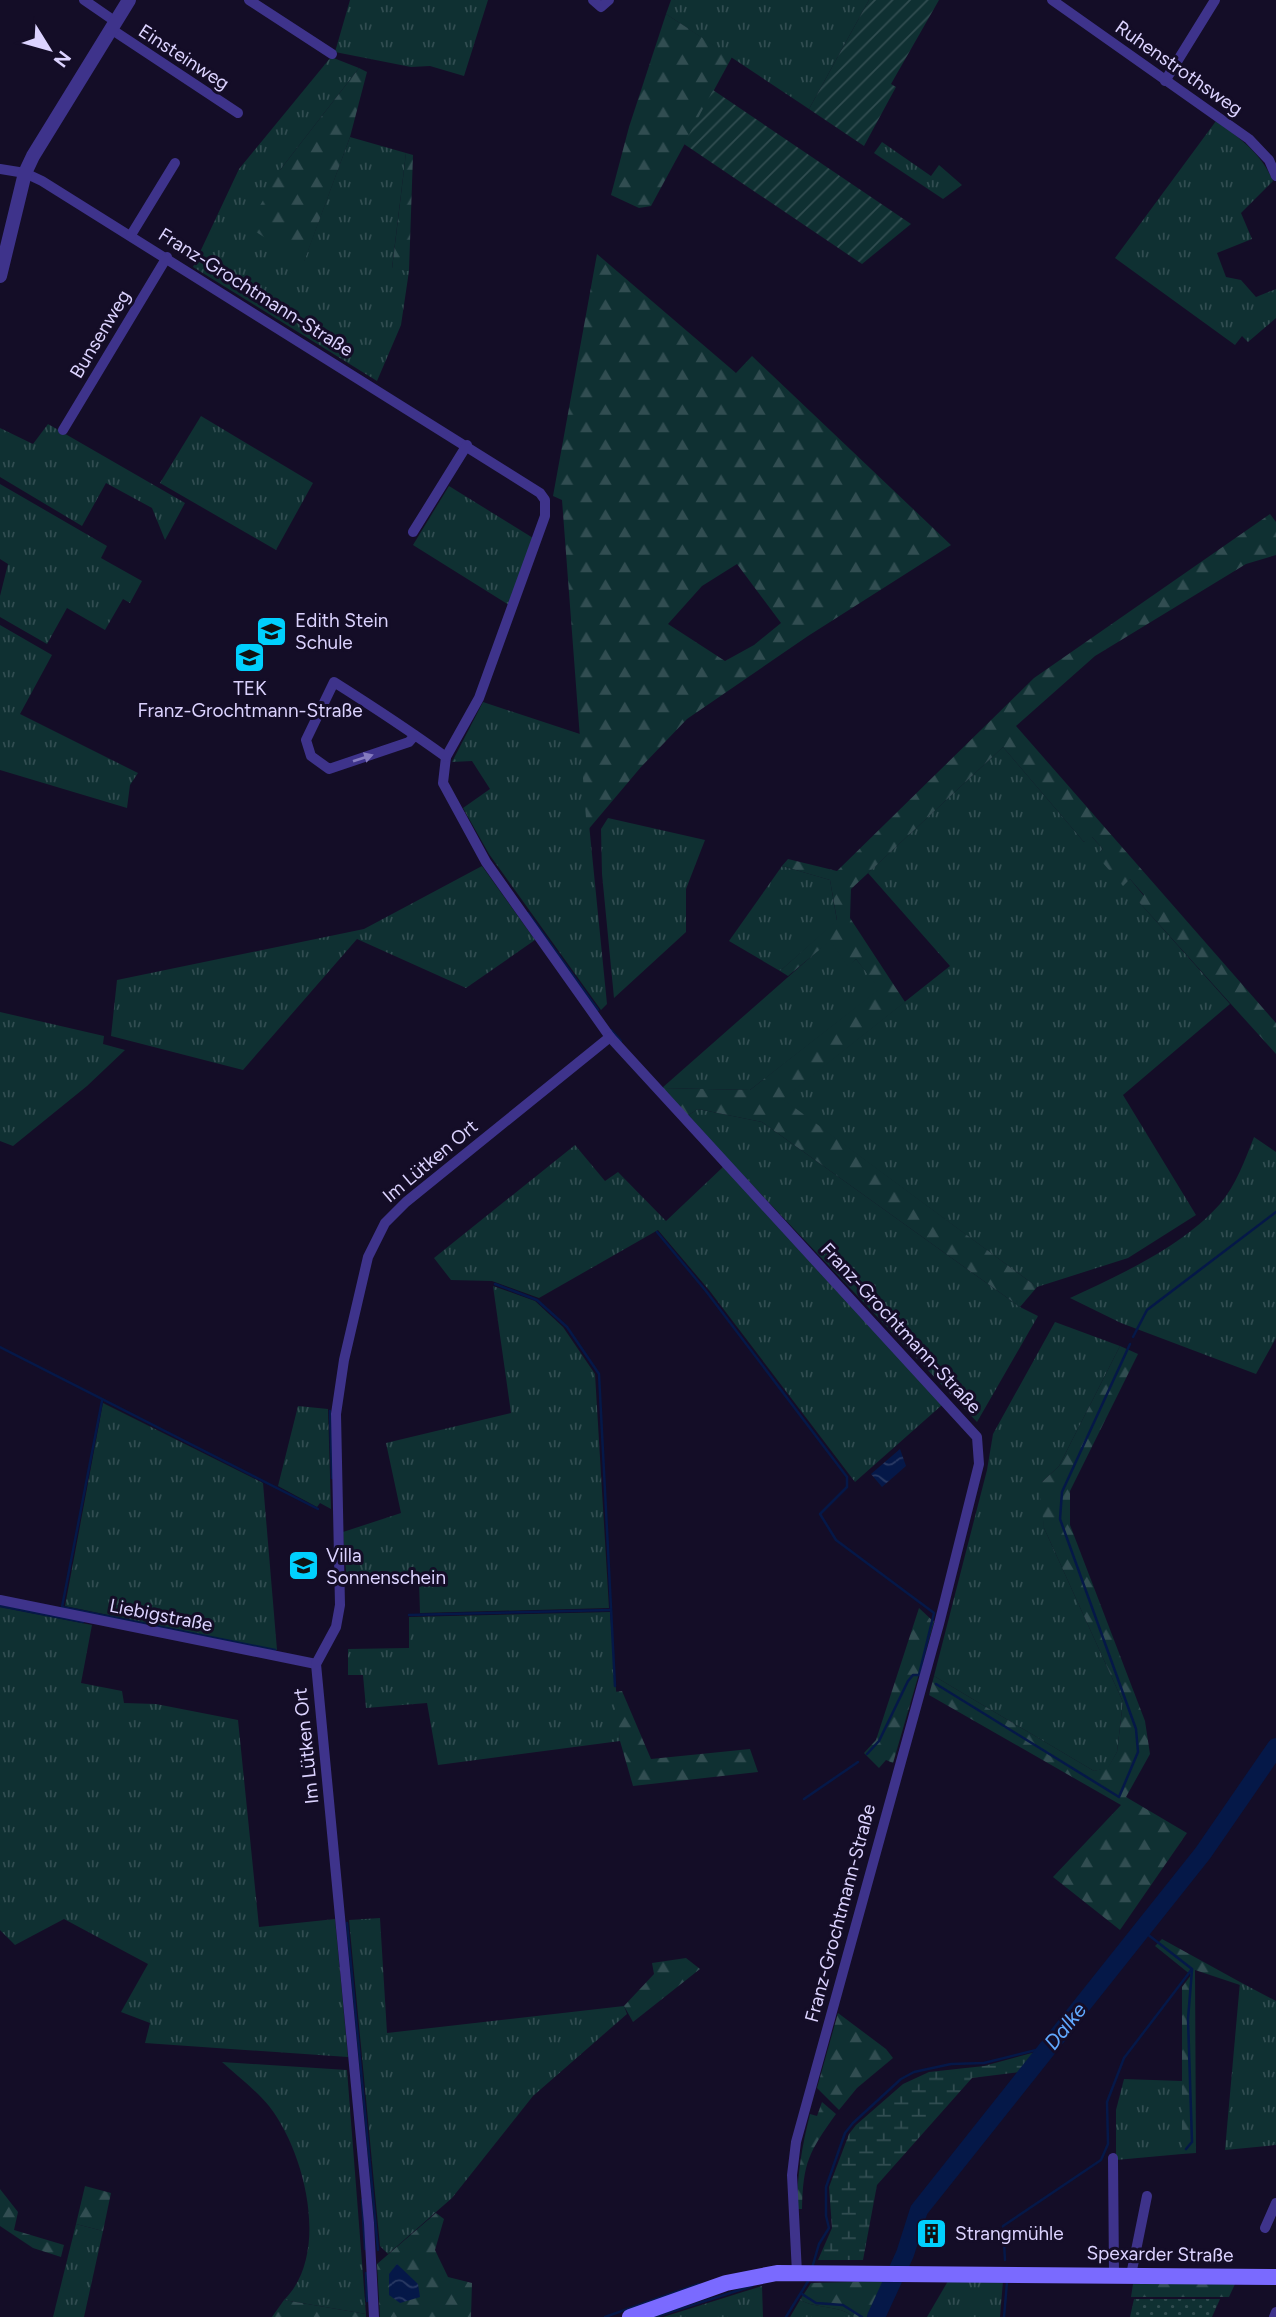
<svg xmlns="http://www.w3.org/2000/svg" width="1276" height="2317" viewBox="0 0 1276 2317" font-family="Figtree,sans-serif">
<defs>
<pattern id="grass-tufts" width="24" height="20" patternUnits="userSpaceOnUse" patternTransform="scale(1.75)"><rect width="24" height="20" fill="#0f3032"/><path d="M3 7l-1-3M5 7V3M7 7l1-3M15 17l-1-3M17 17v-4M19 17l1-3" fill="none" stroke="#314d51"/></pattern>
<pattern id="forest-firs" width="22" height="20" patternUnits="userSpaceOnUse" patternTransform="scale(1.75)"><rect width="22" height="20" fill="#0f3032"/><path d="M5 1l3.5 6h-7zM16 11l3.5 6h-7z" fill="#314d51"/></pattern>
<pattern id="wetland-marsh" width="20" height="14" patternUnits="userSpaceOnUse" patternTransform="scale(1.75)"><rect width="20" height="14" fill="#0f3032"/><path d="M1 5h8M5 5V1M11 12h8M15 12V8" fill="none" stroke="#314d51"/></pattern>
<pattern id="park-dots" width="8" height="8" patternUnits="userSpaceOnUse" patternTransform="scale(1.75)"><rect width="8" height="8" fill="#0f3032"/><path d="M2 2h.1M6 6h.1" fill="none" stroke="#314d51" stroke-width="1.8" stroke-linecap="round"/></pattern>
<pattern id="garden-furrows" width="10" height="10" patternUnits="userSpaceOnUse" patternTransform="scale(1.75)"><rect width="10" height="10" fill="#0f3032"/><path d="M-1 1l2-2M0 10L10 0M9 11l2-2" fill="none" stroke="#314d51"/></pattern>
<pattern id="water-waves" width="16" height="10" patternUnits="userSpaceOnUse" patternTransform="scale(1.75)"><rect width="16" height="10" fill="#051848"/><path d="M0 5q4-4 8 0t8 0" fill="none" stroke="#293963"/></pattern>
</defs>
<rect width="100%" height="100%" fill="#140d27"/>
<g fill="url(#grass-tufts)">
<path d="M 350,0 L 488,0 L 464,76 L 430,66 L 411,67 L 335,52 Z"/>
<path d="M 671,0 L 869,0 L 809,109 L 666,14 Z"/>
<path d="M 331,57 L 359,68 L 280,170 L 304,261 L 350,137 L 406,153 L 392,268 L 409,271 L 401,325 L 377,381 L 193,267 L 239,169 Z"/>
<path d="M 1216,121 C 1241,139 1261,153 1273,181 L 1241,213 L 1252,239 L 1217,253 L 1226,277 L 1241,280 L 1256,297 L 1276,289 L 1276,318 L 1248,342 L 1242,336 L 1235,345 L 1115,258 Z"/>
<path d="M 882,142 L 931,176 L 939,165 L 962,185 L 943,199 L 874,153 Z"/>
<path d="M 201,416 L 313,483 L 276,550 L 160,483 Z"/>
<path d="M 48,424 L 185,503 L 165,540 L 152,508 L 106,483 L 82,526 L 0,477 L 0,428 L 33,444 Z"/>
<path d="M 0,484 L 107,546 L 101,558 L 142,581 L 130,603 L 123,599 L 105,630 L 67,608 L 47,644 L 0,617 L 0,596 L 8,564 L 0,559 Z"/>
<path d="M 449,486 L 533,538 L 509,605 L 413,545 Z"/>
<path d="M 0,625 L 52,655 L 20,714 L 138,773 L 130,785 L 127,808 L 0,770 Z"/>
<path d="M 483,702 L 580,734 L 607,1004 L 601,1010 L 489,854 L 463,808 L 490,789 L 472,761 L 452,762 Z"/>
<path d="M 1003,747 L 1084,842 L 1091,836 L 1103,849 L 1097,855 L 1123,885 L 1130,879 L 1144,896 L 1139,902 L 1230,1004 L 1123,1095 L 1196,1215 L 1128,1258 L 1037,1287 L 782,1099 L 950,966 L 868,873 Z"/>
<path d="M 608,818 L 705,840 L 686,889 L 686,932 L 614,998 L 602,874 L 601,829 Z"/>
<path d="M 482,866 L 535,940 L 466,988 L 357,939 L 243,1070 L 111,1036 L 117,980 L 364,929 Z"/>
<path d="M 782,866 L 830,880 L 837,921 L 780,971 L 729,941 Z"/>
<path d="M 830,940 L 848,966 L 856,959 L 880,989 L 750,1090 L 662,1088 Z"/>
<path d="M 0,1012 L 104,1036 L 103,1044 L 125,1050 L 87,1086 L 13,1146 L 0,1141 Z"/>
<path d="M 698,1109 L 762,1122 L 1020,1307 L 1038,1316 L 977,1422 L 687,1116 Z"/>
<path d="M 1254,1137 L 1276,1152 L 1276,1338 L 1256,1374 L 1121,1323 L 1070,1298 C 1120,1275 1183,1246 1220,1204 C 1236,1185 1245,1160 1254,1137 Z"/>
<path d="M 575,1145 L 605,1181 L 618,1172 L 666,1221 L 723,1167 L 942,1405 L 855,1482 L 709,1290 L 658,1230 L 539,1298 L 492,1281 L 451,1280 L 434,1258 Z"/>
<path d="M 493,1286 L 535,1301 L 563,1327 L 595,1374 L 609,1608 L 420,1613 L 419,1582 L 347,1584 L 343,1532 L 401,1513 L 386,1443 L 511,1413 Z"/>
<path d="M 1055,1322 L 1120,1346 L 1059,1466 L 1042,1482 L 1044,1528 L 1123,1702 L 1117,1752 L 1108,1768 L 1094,1771 L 934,1676 L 987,1470 L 993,1434 Z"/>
<path d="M 103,1403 L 263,1483 L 277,1650 L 65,1606 Z"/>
<path d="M 298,1406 L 328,1409 L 331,1509 L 320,1503 L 317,1507 L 278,1486 Z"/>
<path d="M 0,1607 L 92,1625 L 81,1683 L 122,1691 L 124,1703 L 156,1704 L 238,1720 L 259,1927 L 335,1919 L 348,2057 L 145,2043 L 150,2023 L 121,2012 L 148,1964 L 64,1919 L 15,1945 L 0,1930 Z"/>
<path d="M 610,1612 L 620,1741 L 438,1765 L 427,1703 L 366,1708 L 363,1675 L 348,1675 L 348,1649 L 409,1648 L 409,1617 Z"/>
<path d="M 380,1918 L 387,2033 L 624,2006 L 627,2014 L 533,2096 L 452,2198 L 388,2254 L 380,2246 L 349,1920 Z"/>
<path d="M 1240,1982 L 1276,2001 L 1276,2145 L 1225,2150 Z"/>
<path d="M 222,2062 L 347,2070 L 366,2314 L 284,2300 C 331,2254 305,2152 269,2106 C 256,2090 237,2076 222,2062 Z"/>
<path d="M 1124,2079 L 1182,2081 L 1182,2154 L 1116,2160 L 1116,2110 Z"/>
<path d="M 76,2224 L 103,2231 L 84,2317 L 53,2317 Z"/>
<path d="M 948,2281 L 1003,2281 L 1000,2317 L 927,2317 Z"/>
<path d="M 762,2286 L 763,2317 L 663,2317 Z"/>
<path d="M 800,2300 C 817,2309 840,2305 854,2317 L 790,2317 Z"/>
</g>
<g fill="url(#forest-firs)" fill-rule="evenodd">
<path d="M 666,14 L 732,57 L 651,206 L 639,208 L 611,195 L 629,127 Z"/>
<path d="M 359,68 L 367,72 L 350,137 L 304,262 L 248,227 L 280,170 Z"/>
<path d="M 406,153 L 413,155 L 409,271 L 392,269 Z"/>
<path d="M 597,254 L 736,373 L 752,356 L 951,545 L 808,636 L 687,719 L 641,767 L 587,831 L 562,500 L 553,496 ZM 737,564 L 781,623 L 754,645 L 725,661 L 668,624 L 702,586 Z"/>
<path d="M 1270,514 L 1276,522 L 1276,555 L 1246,564 L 1095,656 L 1016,726 L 1276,1023 L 1276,1054 L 1138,901 L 1144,895 L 1130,879 L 1123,886 L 1096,855 L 1103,849 L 1092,837 L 1084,842 L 1003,747 L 851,889 L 850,918 L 905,1002 L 783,1099 L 1037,1287 L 1020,1307 L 762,1122 L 698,1109 L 687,1116 L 662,1088 L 750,1090 L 879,989 L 856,959 L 848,967 L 830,941 L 788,976 L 780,971 L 837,920 L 830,880 L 782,866 L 788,859 L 837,871 L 1034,678 Z"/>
<path d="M 1120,1346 L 1138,1354 L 1070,1491 L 1070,1525 L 1145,1721 L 1150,1754 L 1126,1797 L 1187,1833 L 1120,1930 L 1053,1877 L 1121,1805 L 929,1695 L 934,1676 L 1094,1771 L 1108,1767 L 1117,1752 L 1123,1702 L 1044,1528 L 1040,1494 L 1042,1482 L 1059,1466 Z"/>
<path d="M 919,1608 L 934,1622 L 893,1763 L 886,1760 L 879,1768 L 864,1753 L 876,1740 Z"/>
<path d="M 622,1691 L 651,1759 L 750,1749 L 758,1772 L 633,1786 L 620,1741 L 614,1692 Z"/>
<path d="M 1162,1939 L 1240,1982 L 1240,1985 L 1195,1970 L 1196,2153 L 1182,2154 L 1182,1987 L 1191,1975 L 1155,1946 Z"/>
<path d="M 686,1958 L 700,1969 L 633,2022 L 624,2006 L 654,1974 L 652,1963 Z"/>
<path d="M 838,2013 L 886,2049 L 893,2058 L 857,2088 L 839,2110 L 817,2088 Z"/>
<path d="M 822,2102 L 836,2114 C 809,2152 803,2162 802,2209 L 797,2209 C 797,2175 802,2146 810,2114 L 817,2116 Z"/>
<path d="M 85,2186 L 111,2193 L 103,2231 L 76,2224 Z"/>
<path d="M 0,2189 L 18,2212 L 14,2230 L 64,2245 L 61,2257 L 33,2248 L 0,2226 Z"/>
<path d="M 436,2213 L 444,2219 L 435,2250 L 448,2277 L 472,2283 L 471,2317 L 380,2317 L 377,2264 Z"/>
<path d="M 884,2281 L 869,2317 L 854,2317 C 840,2305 817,2309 800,2300 L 811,2283 Z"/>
<path d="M 1133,2284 L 1235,2284 L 1229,2297 L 1131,2297 Z"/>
<path d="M 284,2300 L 366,2314 L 366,2317 L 272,2317 Z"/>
</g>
<path fill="url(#wetland-marsh)" d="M 1043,2050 L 1029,2071 L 972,2078 L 877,2185 L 863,2260 L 818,2260 L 832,2228 L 829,2187 L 849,2134 L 856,2125 L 903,2084 L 929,2072 L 984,2066 Z"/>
<path fill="url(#park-dots)" d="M 1134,2299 L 1220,2299 L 1212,2317 L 1130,2317 Z"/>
<g fill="url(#garden-furrows)">
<path d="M 869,0 L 939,0 L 891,84 L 896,87 L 864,146 L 809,109 Z"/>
<path d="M 713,90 L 911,224 L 862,264 L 684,144 Z"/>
</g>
<g fill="url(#water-waves)">
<path d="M 900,1449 L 906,1466 L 882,1487 L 871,1474 Z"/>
<path d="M 397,2264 L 418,2284 L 420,2297 L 400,2303 L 389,2295 L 389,2274 Z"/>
</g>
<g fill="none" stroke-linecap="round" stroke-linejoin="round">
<g stroke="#051848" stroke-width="2.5">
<path d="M 528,913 L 598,1010"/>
<path d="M 611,1030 L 621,1041"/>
<path d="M 657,1232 L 706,1291 L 847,1477 L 847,1487 L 820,1514 L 836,1540 L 934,1613 L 919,1675"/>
<path d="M 495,1284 L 537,1300 L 567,1327 L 599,1374 L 615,1686"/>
<path d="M 1133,1337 L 1147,1310 L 1276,1212"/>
<path d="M 0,1347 L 318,1509"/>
<path d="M 102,1401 L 62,1607 L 275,1650"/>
<path d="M 330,1411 L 332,1478"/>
<path d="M 0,1606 L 83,1622"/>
<path d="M 409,1615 L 611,1610"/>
<path d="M 936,1684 L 1119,1797 L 1138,1752 L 1136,1729 L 1060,1519 L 1062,1492 L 1130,1344"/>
<path d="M 867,1754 L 879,1741 L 908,1681 L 913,1675 L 919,1675"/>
<path d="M 804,1799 L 858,1762"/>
<path d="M 347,1923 L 378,2250"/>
<path d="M 1186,2149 L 1192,2142 L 1188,2019 L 1192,1970"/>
<path d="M 362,2200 L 365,2249"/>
<path d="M 1005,2260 L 1003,2226 L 1101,2160 L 1108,2144 L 1107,2102 L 1124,2058 L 1192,1969 L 1142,1930"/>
<path d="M 812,2268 L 819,2244 L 829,2228 L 826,2216 L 826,2187 L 845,2133 L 853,2123 L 901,2079 L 914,2072 L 951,2064 L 984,2063 L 1052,2046"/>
<path d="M 366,2273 L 367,2301"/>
<path d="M 802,2294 L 816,2303 L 843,2305 L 862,2317"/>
<path d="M 605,2317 L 699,2284"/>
<path d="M 655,2317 L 752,2286"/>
<path d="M 786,2317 L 810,2278"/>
<path d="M 1004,2317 L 1007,2282"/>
</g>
<path stroke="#051848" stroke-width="18" d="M 876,2317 L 905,2254 L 919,2210 L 1203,1853 L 1276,1747"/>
<g stroke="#3e338b" stroke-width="10">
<path d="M 84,0 L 116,22"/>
<path d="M 249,0 L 332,54"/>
<path d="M 593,0 L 601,7 L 609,0"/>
<path d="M 1052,0 L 1249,139 L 1269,160 L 1276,176"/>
<path d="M 111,29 L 238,113"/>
<path d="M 1165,81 L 1215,0"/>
<path d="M 0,169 L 25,173 L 42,181 L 540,493 L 545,500 L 545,516 L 479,698 L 446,757 L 443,783 L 486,862 L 610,1037 L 977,1437 L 979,1464 L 939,1624 L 796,2142 L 792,2175 L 797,2273"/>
<path d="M 131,235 L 175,163"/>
<path d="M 63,430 L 167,257"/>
<path d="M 413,532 L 467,445"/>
<path d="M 415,735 L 409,742 L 329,769 L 311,756 L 306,740 L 334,682 C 372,706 410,731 446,757"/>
<path d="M 0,1600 L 316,1664"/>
<path d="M 1113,2158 L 1114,2274"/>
<path d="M 1265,2228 L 1276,2203"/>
<path d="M 1131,2275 L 1147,2196"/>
<path d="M 374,2317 L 369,2223 L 316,1664 L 336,1627 L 340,1605 L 336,1414 L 344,1360 L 368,1257 L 385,1223 L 406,1202 L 610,1037"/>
<path d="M 1274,2317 L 1276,2312"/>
</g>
<path stroke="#3e338b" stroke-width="14" d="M 0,276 L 25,173 L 33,156 L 129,0"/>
<path stroke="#7a6aff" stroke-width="16" d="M 630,2317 L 726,2283 L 777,2273 L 1276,2277"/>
</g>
<defs><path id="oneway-solid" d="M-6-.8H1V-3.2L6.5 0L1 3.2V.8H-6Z" transform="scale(1.75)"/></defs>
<use fill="#857bbf" href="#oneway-solid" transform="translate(363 758) rotate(-18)"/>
<defs>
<symbol id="school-square" viewBox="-11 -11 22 22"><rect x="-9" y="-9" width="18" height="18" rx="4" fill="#00d0fe" stroke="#140d27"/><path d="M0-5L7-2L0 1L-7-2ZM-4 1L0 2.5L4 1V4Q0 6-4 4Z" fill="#111"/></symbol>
<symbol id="building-square" viewBox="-11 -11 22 22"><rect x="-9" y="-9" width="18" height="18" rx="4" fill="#00d0fe" stroke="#140d27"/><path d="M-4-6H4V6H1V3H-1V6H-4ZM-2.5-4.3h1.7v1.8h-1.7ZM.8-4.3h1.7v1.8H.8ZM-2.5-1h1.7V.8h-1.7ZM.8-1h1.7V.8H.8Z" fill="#111"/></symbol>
</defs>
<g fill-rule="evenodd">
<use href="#school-square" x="254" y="614" width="35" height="35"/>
<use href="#school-square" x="232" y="640" width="35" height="35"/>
<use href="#school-square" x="286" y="1548" width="35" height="35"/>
<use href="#building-square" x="914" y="2216" width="35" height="35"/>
</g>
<g text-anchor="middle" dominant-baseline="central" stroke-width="6" stroke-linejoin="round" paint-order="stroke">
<g font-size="19" fill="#dcd3ff" stroke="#140d27">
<text transform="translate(184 57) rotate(33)">Einsteinweg</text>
<text transform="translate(1179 68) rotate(35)">Ruhenstrothsweg</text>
<text transform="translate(256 292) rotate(32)">Franz-Grochtmann-Straße</text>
<text transform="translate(100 334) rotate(-59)">Bunsenweg</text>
<text transform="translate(430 1161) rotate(-40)">Im Lütken Ort</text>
<text transform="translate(901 1328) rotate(47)">Franz-Grochtmann-Straße</text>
<text transform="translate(161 1615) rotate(11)">Liebigstraße</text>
<text transform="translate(306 1746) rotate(-96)">Im Lütken Ort</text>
<text transform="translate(840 1913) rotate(-75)">Franz-Grochtmann-Straße</text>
<text transform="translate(1160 2254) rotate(1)">Spexarder Straße</text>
</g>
<g font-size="19" fill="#dcd3ff" stroke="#140d27" text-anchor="start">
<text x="295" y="620">Edith Stein<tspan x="295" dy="22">Schule</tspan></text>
<text x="250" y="688" text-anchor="middle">TEK<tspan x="250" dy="22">Franz-Grochtmann-Straße</tspan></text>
<text x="326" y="1555">Villa<tspan x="326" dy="22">Sonnenschein</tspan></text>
<text x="955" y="2233">Strangmühle</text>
</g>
<g font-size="21" font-style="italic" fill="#61a9ff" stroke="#140d27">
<text transform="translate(1065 2026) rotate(-51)">Dalke</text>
</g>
</g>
<g transform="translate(49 49) rotate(127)" stroke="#140d27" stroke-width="5" paint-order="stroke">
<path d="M0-5L12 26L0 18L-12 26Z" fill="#dcd3ff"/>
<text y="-10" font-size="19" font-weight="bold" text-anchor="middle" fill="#dcd3ff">N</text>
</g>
</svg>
